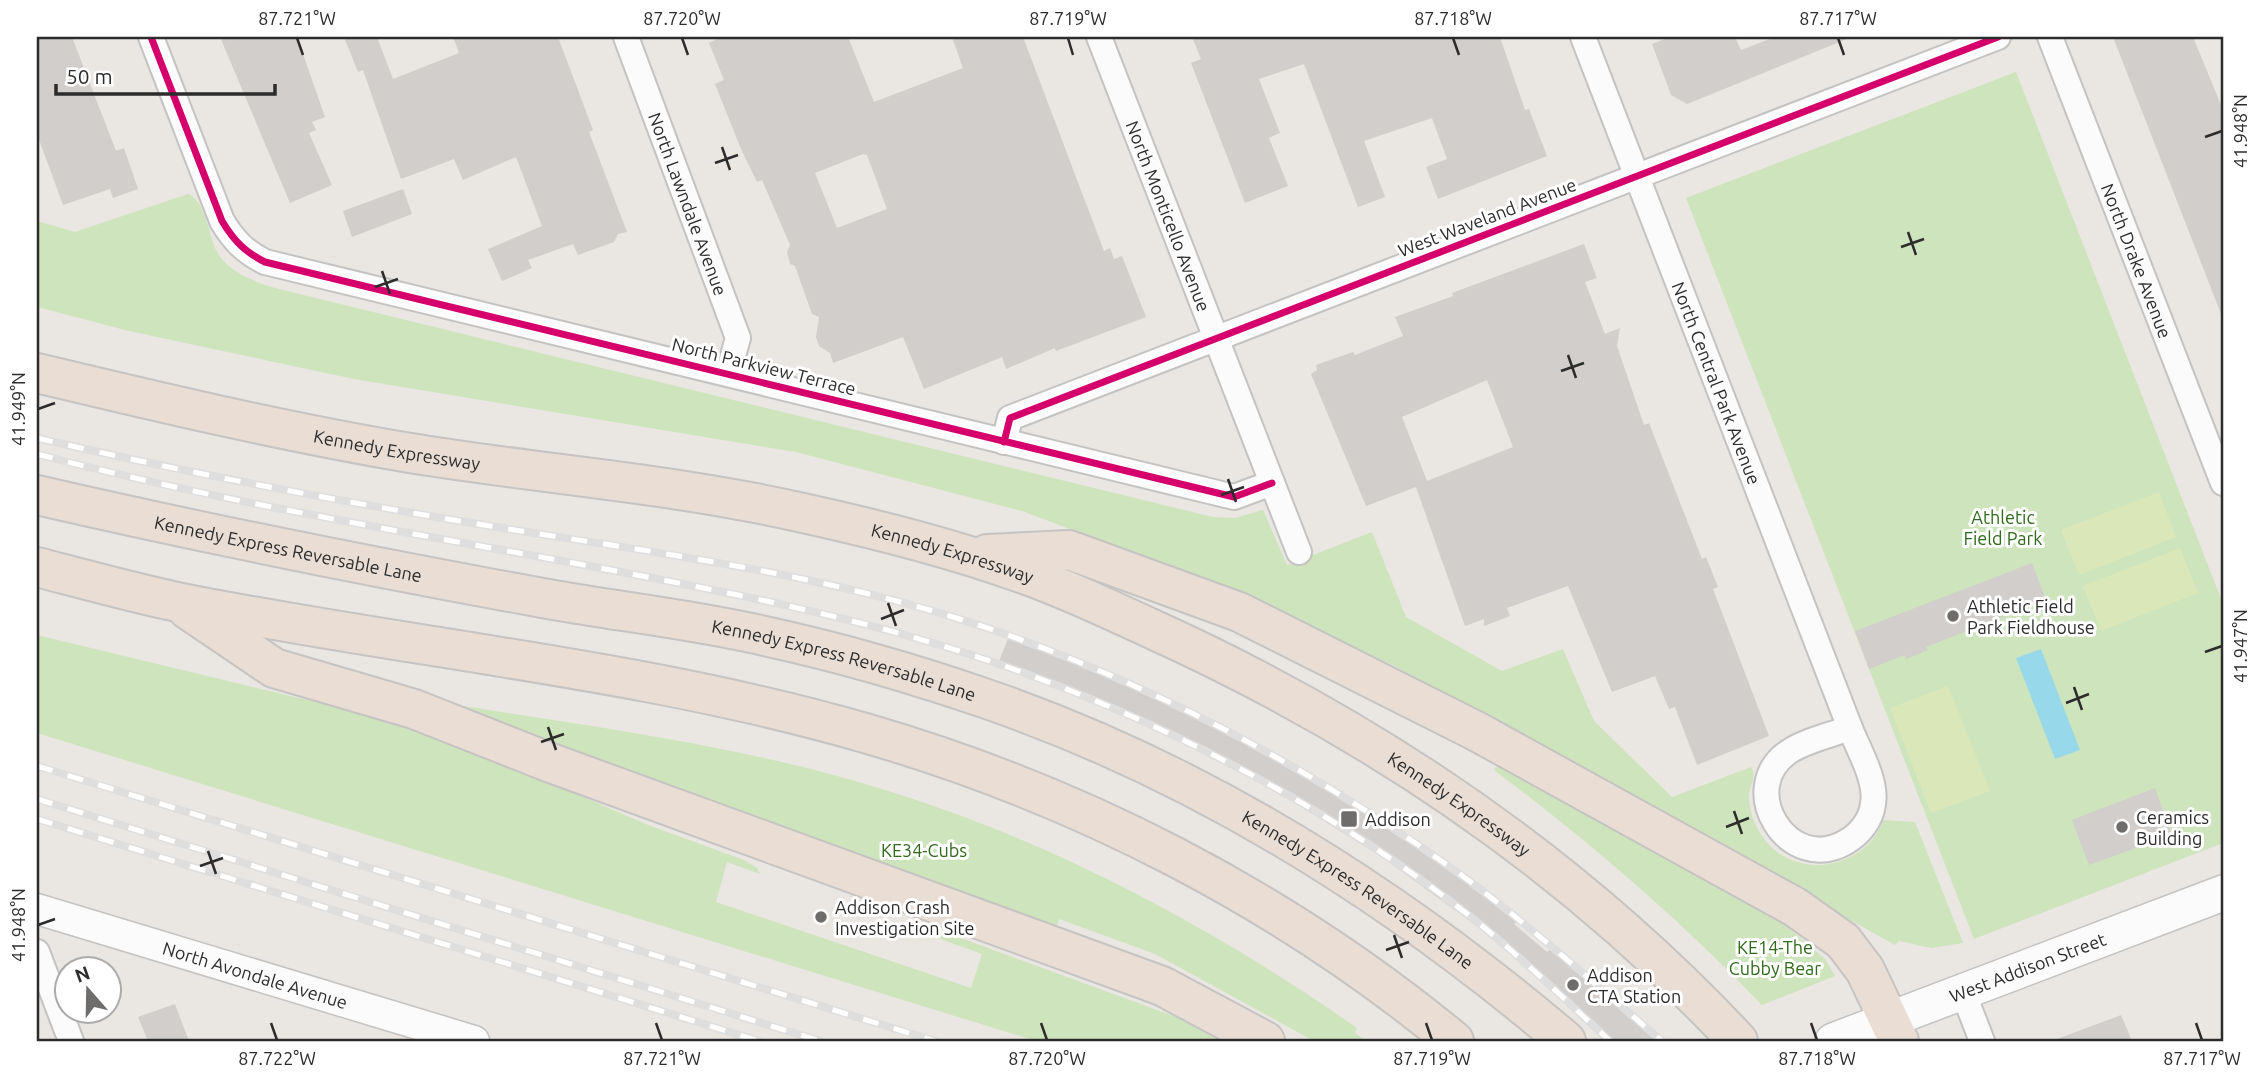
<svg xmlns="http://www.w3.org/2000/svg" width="2260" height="1078" viewBox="0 0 2260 1078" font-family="Ubuntu,sans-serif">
<rect width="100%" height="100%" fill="#eae6e2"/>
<g fill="#cee4bc">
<path d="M 2016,72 L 2223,604 L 2223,843 L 1974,939 L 1686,198 Z"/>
<path d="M 188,194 C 207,202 208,236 217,252 C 229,273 257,283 279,289 L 1213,517 L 1235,518 L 1263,510 L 1287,565 L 1372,532 L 1406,617 L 1502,671 L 1563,649 L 1594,721 L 1672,797 L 1751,767 C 1758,776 1748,787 1749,798 C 1749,811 1756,828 1764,839 C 1797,882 1866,869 1883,820 L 1915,822 L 1963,943 L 1931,948 L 1899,941 L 1895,945 L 1395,666 L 1179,570 L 1022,511 L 796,452 L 354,379 L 129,331 L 37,307 L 37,221 L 75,232 Z"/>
<path d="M 37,635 L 403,723 L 466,746 L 648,825 L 744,860 L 757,868 L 760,874 L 727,862 L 716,902 L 971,988 L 982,954 L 924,933 L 927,930 L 955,936 L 1187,1021 L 1223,1041 L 1036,1041 L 37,733 Z"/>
<path d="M 464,706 C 595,727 727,744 855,781 C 1035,832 1204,921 1357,1028 L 1355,1033 L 1366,1041 L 1314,1041 L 1155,954 L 1059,919 L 1056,928 L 638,777 L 462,709 Z"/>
<path d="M 1501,761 L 1769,912 L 1825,959 L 1835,976 L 1762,1005 C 1678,918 1590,842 1494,770 Z"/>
</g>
<g fill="#dae8b9">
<path d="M 2159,492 L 2176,537 L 2079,575 L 2061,530 Z"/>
<path d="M 2180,548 L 2198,593 L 2101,631 L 2083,586 Z"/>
<path d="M 1948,686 L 1990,791 L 1931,813 L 1890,708 Z"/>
</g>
<path fill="#97d9ea" d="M 2041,649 L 2080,750 L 2055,759 L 2016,658 Z"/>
<g fill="#d1cecb" fill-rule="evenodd">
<path d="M 37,37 L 72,37 L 116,151 L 124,148 L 138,189 L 113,198 L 110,189 L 63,205 L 37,134 Z"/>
<path d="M 220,37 L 297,37 L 325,117 L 312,122 L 316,130 L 309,133 L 332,185 L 290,203 Z"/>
<path d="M 344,37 L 377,37 L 393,79 L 459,53 L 453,37 L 558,37 L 593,130 L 589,132 L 627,232 L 618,234 L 614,242 L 578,255 L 573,244 L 528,260 L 532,268 L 502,281 L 488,249 L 542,226 L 516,157 L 463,180 L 454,159 L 401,179 L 363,70 L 358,72 Z"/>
<path d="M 722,37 L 848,37 L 874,102 L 963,68 L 952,37 L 1023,37 L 1104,251 L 1110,248 L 1114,259 L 1122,256 L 1146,317 L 1056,351 L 1055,348 L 1006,369 L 1002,357 L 924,389 L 903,337 L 833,363 L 830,353 L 819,346 L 816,337 L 819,317 L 812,314 L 795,266 L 790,264 L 787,252 L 790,245 L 762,180 L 757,182 L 741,149 L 715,84 L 724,80 L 709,43 ZM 863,154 L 867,155 L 887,209 L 837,228 L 815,173 Z"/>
<path d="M 1192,37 L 1500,37 L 1525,110 L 1529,109 L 1547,156 L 1438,199 L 1426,167 L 1447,159 L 1432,118 L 1364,141 L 1385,197 L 1358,207 L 1304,64 L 1259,79 L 1280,133 L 1269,138 L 1288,186 L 1245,203 L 1191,63 L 1201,59 Z"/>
<path d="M 1670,37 L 1735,37 L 1741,50 L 1775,37 L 1847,39 L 1687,104 L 1671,95 L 1652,44 Z"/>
<path d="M 2113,37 L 2193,37 L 2223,110 L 2223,319 Z"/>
<path d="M 403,189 L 412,214 L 352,237 L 343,211 Z"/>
<path d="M 1584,244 L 1597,278 L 1585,282 L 1605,334 L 1620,328 L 1617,346 L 1644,425 L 1649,423 L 1702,559 L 1706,557 L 1718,587 L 1713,589 L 1769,736 L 1697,765 L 1675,707 L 1669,709 L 1655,676 L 1612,692 L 1568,586 L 1507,608 L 1510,616 L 1484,626 L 1484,619 L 1465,626 L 1416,487 L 1366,506 L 1311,374 L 1317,370 L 1316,365 L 1353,352 L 1355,355 L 1403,336 L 1395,317 L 1453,296 L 1452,293 ZM 1487,380 L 1513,447 L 1427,481 L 1402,417 Z"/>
<path d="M 2032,563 L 2046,600 L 1926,647 L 1928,650 L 1906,659 L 1905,655 L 1869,669 L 1855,631 Z"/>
<path d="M 1009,636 L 1125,681 L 1221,726 L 1328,786 L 1400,831 L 1520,918 L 1514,924 L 1547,952 L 1552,947 L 1659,1041 L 1613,1041 L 1501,941 L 1500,943 L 1382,857 L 1277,792 L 1207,754 L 1107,707 L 998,664 Z"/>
<path d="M 2155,788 L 2172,835 L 2089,865 L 2072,820 Z"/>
<path d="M 175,1004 L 189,1041 L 148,1041 L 138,1017 Z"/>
<path d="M 2121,1015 L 2132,1041 L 2057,1041 L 2057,1039 Z"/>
</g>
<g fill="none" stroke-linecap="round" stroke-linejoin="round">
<defs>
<g id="minor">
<path d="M 151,37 L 222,221 C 234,241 245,252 265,262 L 1234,497 L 1272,483"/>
<path id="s1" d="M 626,37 L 738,338 L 728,373"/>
<path id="s2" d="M 1099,37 L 1299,552"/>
<path id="s3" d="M 1583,37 L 1850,728"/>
<path id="s4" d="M 2050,37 L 2223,483"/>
<path d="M 1004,442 L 1010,418 L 1998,37"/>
<path d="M 1850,728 C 1859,751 1877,780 1873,804 C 1871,820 1860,834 1846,842 C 1788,876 1734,787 1790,751 C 1807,740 1831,735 1850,728 Z"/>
<path d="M 37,952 L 71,1041"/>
<path d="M 1963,992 L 1982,1041"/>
</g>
<g id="tertiary">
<path id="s5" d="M 37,909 L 474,1041"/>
</g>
<g id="secondary">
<path id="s6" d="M 1833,1041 L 2223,893"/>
</g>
<g id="motorway">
<path id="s7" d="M 37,373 C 158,402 281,431 404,452 C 537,474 672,483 803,513 C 876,529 951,548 1021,573 C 1065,588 1108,609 1150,628 C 1371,728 1572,864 1738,1041"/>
<path id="s8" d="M 37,495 C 206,534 377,568 548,599 C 621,612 697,620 769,637 C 842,653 914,674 984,698 C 1200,772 1393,894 1566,1041"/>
<path d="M 987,554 L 1069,550 L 1239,612 L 1476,731 L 1795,907 L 1843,941 L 1865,970 L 1899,1041"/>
<path d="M 37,567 C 83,579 130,592 177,602 C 406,648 640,668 865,733 C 1079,795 1282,899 1454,1041"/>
<path d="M 187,609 L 274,668 L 414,709 L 551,763 L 1162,986 L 1265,1041"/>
</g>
</defs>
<use href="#minor" stroke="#c3c3c3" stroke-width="28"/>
<use href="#tertiary" stroke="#c3c3c3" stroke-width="33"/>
<use href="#secondary" stroke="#c3c3c3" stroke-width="38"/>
<use href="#motorway" stroke="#c6c4c2" stroke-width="42"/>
<use href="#minor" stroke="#fcfbfb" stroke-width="24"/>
<use href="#tertiary" stroke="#fcfbfb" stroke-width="30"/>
<use href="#secondary" stroke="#fcfbfb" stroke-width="35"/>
<use href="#motorway" stroke="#e9ddd4" stroke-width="38"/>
<defs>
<g id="rail">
<path d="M 37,438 C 187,473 338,501 490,526 C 662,554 836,575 1002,633 C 1165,690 1324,776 1464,877 C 1533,928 1597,986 1662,1041"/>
<path d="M 37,454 C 216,501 401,531 584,565 C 722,591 860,617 993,662 C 1159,719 1322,803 1462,910 C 1514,950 1562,997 1610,1041"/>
<path d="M 37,766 L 935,1041"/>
<path d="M 37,799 L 820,1041"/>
<path d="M 37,819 L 759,1041"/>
</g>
</defs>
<use href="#rail" stroke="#dededf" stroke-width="8"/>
<use href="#rail" stroke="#fff" stroke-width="5" stroke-dasharray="16" stroke-linecap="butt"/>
<defs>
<g id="cycleway">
<path d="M 151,37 L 222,221 C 234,241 245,252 265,262 L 1234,497 L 1272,483"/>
<path d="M 1004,442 L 1010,418 L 1998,37"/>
</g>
</defs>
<use href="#cycleway" stroke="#fff" stroke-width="11"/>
<use href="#cycleway" stroke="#d6006c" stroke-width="7"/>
</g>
<path fill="none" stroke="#2c2c2c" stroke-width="2.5" d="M 297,38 L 303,55M 682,38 L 688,55M 1068,38 L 1073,55M 1453,38 L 1459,55M 1838,38 L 1844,55M 2205,137 L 2222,131M 722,147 L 730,170M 715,163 L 738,155M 1908,232 L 1916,255M 1901,247 L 1924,239M 382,271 L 390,294M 375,287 L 398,279M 1568,355 L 1576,378M 1561,371 L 1584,363M 38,409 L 55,403M 1228,479 L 1236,502M 1221,495 L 1244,487M 888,603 L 896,626M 881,619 L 904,610M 2205,652 L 2222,646M 2074,687 L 2082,710M 2066,703 L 2089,694M 548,727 L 556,750M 541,742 L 564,734M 1734,811 L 1742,834M 1726,827 L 1749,818M 208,851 L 216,874M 200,866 L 223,858M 38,925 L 55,919M 1394,935 L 1402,958M 1386,950 L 1409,942M 271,1023 L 277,1040M 656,1023 L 662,1040M 1041,1023 L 1047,1040M 1426,1023 L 1432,1040M 1811,1023 L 1817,1040M 2196,1023 L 2202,1040"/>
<g fill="#6e6d6c" stroke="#fff" stroke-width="2.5">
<circle cx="1953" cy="616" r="7"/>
<rect x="1340" y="810" width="18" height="18" rx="3.5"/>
<circle cx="2122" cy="827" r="7"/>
<circle cx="821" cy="917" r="7"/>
<circle cx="1573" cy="985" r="7"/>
</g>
<g text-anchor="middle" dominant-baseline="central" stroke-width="6" stroke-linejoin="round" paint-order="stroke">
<g font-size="18" fill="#2c2c2c" stroke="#fff">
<text stroke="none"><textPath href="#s1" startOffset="178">North Lawndale Avenue</textPath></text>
<text stroke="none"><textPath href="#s2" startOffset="192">North Monticello Avenue</textPath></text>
<text transform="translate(1487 217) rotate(-21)">West Waveland Avenue</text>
<text stroke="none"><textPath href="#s4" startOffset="240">North Drake Avenue</textPath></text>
<text transform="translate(764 366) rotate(14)">North Parkview Terrace</text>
<text stroke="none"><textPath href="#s3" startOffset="371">North Central Park Avenue</textPath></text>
<text stroke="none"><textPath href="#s7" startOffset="368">Kennedy Expressway</textPath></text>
<text stroke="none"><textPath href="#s8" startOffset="257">Kennedy Express Reversable Lane</textPath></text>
<text stroke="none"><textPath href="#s7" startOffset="934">Kennedy Expressway</textPath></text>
<text stroke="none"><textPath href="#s8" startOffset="824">Kennedy Express Reversable Lane</textPath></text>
<text stroke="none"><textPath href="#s7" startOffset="1502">Kennedy Expressway</textPath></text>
<text stroke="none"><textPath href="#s8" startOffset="1391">Kennedy Express Reversable Lane</textPath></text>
<text stroke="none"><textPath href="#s6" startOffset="208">West Addison Street</textPath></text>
<text stroke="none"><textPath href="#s5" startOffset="228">North Avondale Avenue</textPath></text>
</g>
<g font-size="18" fill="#306a1b" stroke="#fff">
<text x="2003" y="517">Athletic<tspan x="2003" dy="21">Field Park</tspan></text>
<text x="924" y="850">KE34-Cubs</text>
<text x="1775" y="947">KE14-The<tspan x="1775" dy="21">Cubby Bear</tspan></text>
</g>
<g font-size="18" fill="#2c2c2c" stroke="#fff" text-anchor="start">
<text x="1967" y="606">Athletic Field<tspan x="1967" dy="21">Park Fieldhouse</tspan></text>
<text x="2136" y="817">Ceramics<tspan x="2136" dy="21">Building</tspan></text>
<text x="1365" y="819">Addison</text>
<text x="835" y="907">Addison Crash<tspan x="835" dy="21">Investigation Site</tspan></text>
<text x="1587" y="975">Addison<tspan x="1587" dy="21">CTA Station</tspan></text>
</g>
</g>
<rect width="2260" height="1078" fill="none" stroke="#ffffff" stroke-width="77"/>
<g transform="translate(88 990) rotate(340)"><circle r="33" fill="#ffffff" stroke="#ababab" stroke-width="2"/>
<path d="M0-5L12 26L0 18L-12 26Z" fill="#6e6d6c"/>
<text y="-10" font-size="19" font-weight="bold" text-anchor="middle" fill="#2c2c2c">N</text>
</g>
<path d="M56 84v10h219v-10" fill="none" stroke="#2c2c2c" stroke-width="3.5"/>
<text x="66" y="84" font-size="21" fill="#2c2c2c" stroke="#ffffff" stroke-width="5" paint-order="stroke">50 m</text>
<rect x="38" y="38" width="2184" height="1002" fill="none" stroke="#2c2c2c" stroke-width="2.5"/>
<g font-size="18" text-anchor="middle" fill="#2c2c2c">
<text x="297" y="25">87.721°W</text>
<text x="682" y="25">87.720°W</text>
<text x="1068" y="25">87.719°W</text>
<text x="1453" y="25">87.718°W</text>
<text x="1838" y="25">87.717°W</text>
<text transform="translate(2241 131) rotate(-90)" y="6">41.948°N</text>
<text transform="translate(19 409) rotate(-90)" y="6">41.949°N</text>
<text transform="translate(2241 646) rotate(-90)" y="6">41.947°N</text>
<text transform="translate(19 925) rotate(-90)" y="6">41.948°N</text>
<text x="277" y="1065">87.722°W</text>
<text x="662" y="1065">87.721°W</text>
<text x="1047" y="1065">87.720°W</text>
<text x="1432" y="1065">87.719°W</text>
<text x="1817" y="1065">87.718°W</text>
<text x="2202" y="1065">87.717°W</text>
</g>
</svg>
